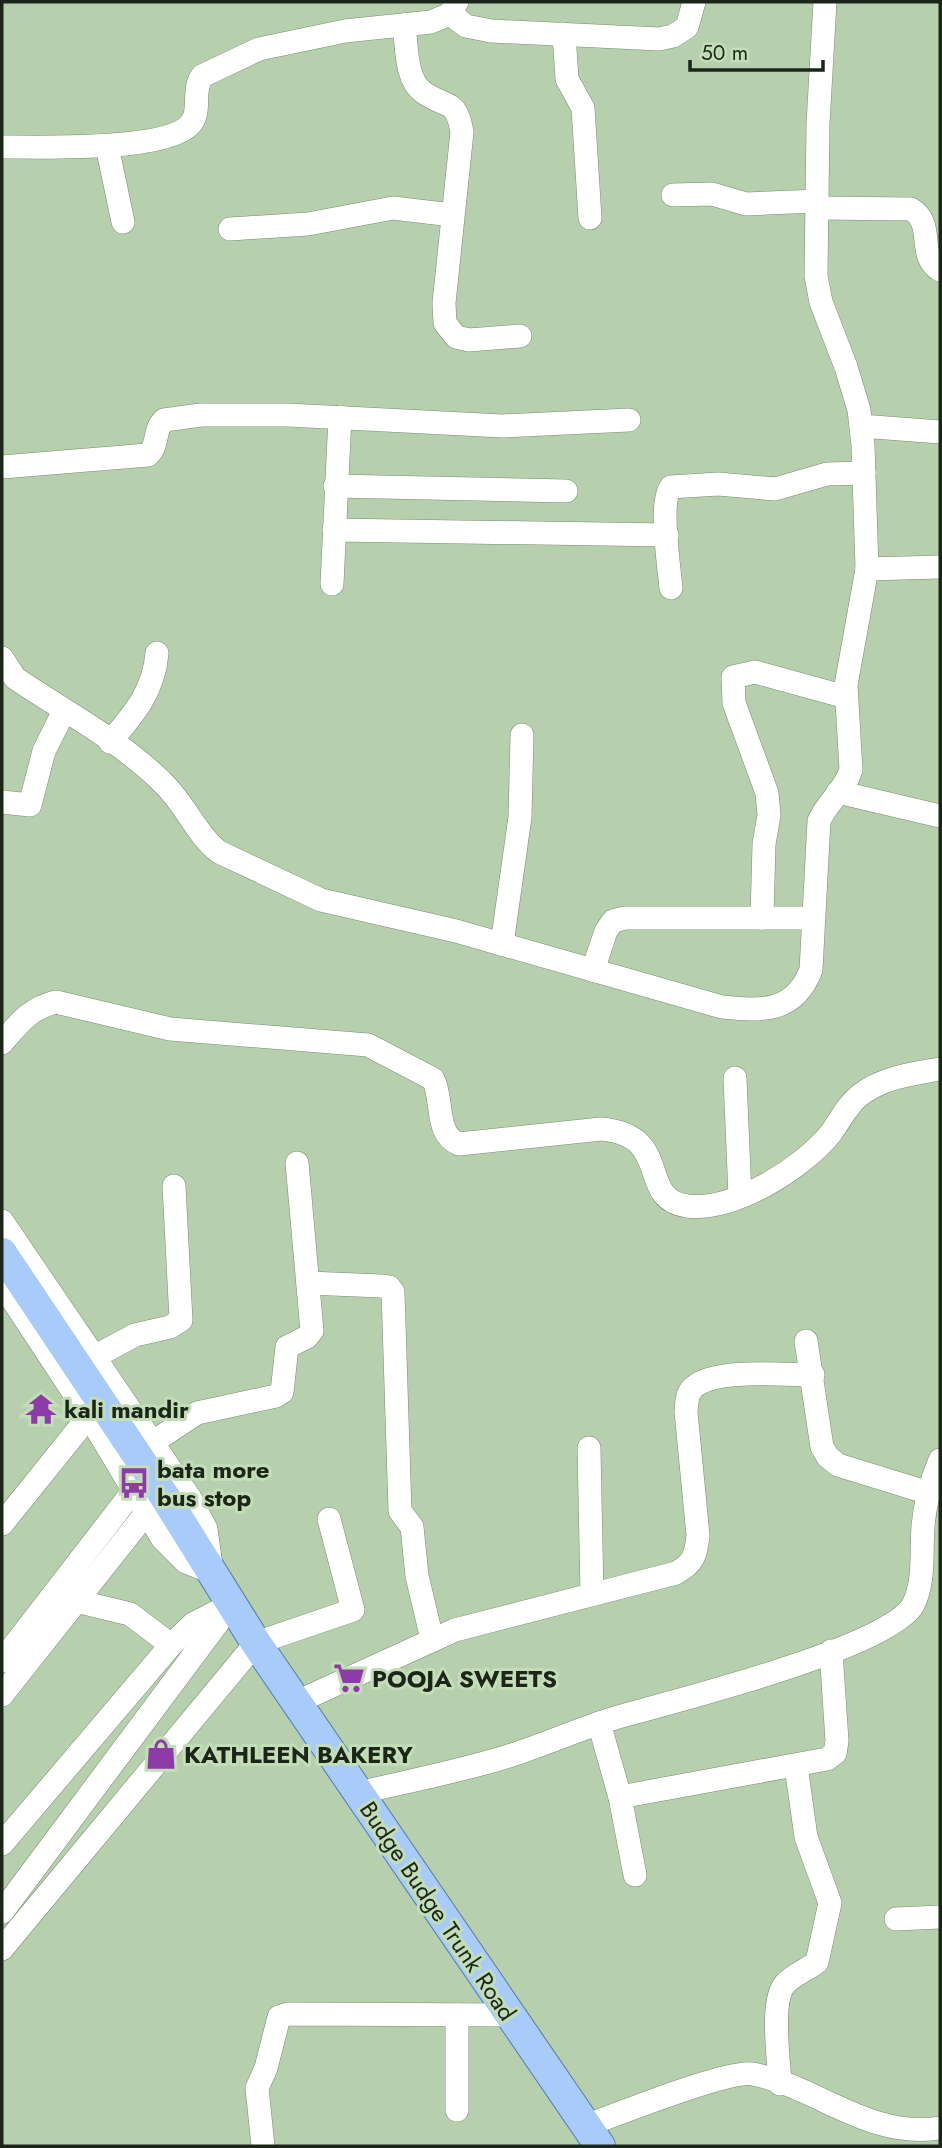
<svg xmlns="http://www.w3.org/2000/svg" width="942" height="2148" viewBox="0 0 942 2148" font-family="Jost,sans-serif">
<rect width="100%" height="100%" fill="#b6d0ad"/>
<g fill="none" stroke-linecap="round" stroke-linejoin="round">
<defs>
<g id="minor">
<path d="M 450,14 L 466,26 L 491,31 L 659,39 L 673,36 L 687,27 L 694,2"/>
<path d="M 404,25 C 407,45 405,79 423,92 C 446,109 456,97 462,132 L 444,303 L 445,323 L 456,337 L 469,340 L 520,336"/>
<path d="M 564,34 L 567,79 L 583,108 L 590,218"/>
<path d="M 107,146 L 123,222"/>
<path d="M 2,147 C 37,147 172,152 192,122 C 201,109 192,90 202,76 L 259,49 L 345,31 L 431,22 L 450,14 L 457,2"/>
<path d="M 673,195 L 712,194 L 746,204 L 816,201"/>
<path d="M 816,208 L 911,209 C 936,224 916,256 940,270"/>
<path d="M 230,229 L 308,224 L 393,208 L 452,215"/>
<path d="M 861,426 L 940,432"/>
<path d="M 2,467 L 148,455 C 159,446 153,430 164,420 L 201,415 L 288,415 L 502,426 L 629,420"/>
<path d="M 335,486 L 566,491"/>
<path d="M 334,530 L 667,535"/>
<path d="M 867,569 L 940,567"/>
<path d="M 332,584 L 340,417"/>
<path d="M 671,588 C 669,567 659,501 671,487 L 718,484 L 775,489 L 827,474 L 864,473"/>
<path d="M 2,658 L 15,678 C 65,712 123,742 165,785 C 186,806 197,835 219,852 L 321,900 L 456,931 L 722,1007 C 763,1011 794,1013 811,970 L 819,821 C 827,802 845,790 851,770 L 846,685 L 867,569 L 863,445 L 859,410 L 846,367 L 821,302 L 816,276 L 818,124 L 825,2"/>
<path d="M 110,742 C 134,714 154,691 157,653"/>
<path d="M 838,792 L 940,816"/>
<path d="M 2,802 L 30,805 L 44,751 L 64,711"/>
<path d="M 762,918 L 764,844 L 769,815 L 767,793 L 734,703 L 733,677 L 755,672 L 846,697"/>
<path d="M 502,944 L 520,817 L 522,735"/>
<path d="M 593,970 L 606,931 L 613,921 L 625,918 L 812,918"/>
<path d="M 2,1043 C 19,1023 30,1008 56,1002 L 170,1029 L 368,1045 L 433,1079 C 444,1100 434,1134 459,1144 L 601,1129 C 674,1135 636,1199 687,1206 C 733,1212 803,1168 831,1133 C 840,1121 847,1105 860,1095 C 883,1077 913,1074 940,1069"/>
<path d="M 735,1078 L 740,1196"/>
<path d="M 2,1221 L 190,1498 L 206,1529 L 212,1572 L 186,1562 L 162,1538 L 89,1416 L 2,1284"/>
<path d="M 308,1283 L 381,1286 L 389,1287 L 393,1292 L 400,1511 L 412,1527 L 417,1576 L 432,1639"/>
<path d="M 806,1341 L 822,1447 L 828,1457 L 838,1465 L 929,1493"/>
<path d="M 96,1356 L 135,1335 L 170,1327 L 181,1320 L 174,1186"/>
<path d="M 153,1442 L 197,1413 L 276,1396 L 282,1392 L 287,1347 L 307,1337 L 312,1331 L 297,1163"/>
<path d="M 589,1448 L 592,1594"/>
<path d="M 2,1524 L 89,1416"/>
<path d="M 76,1601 L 130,1614 L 171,1645"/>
<path d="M 2,1661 L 134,1490"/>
<path d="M 2,1695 L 147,1512"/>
<path d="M 297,1702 L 455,1630 L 676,1573 C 694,1563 696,1555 698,1535 L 686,1412 C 687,1403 686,1393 694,1387 C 715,1368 785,1375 813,1375"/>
<path d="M 599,1723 L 620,1797 L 635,1875"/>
<path d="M 358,1793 C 409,1781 462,1771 512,1755 C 548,1743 582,1728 618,1717 C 671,1702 889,1648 913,1605 C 925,1582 921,1551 923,1526 C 925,1504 931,1481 940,1460"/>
<path d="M 620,1797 L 827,1759 L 835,1753 L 837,1741 L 831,1651"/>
<path d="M 2,1844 L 171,1645 L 193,1624 L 228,1606"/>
<path d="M 2,1912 L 231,1605"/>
<path d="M 896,1919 L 940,1917"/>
<path d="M 2,1949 L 256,1643 L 353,1610 L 329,1519"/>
<path d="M 780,2084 C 779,2060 770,2001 785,1984 C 794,1974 807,1970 817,1962 L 830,1903 L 806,1837 L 796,1766"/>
<path d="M 457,2110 L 457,2015"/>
<path d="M 585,2126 C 616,2115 729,2069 753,2074 C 818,2087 868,2139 940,2128"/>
<path d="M 263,2146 L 257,2088 L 266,2068 L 279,2017 L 288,2014 L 508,2015"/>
</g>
<path id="major" d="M 2,1253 L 165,1497 L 256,1643 L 600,2146"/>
</defs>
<use href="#minor" stroke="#768d6d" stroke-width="24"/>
<use href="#major" stroke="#537aa9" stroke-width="32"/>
<use href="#minor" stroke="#fff" stroke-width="23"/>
<use href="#major" stroke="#a9cbfa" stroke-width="30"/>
</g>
<defs>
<symbol id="temple-bare" viewBox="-9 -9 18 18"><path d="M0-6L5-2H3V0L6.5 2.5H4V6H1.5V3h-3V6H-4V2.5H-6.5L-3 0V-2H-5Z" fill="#8e3aa9" stroke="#c3ddb9" stroke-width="2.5" paint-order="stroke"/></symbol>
<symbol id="bus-bare" viewBox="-9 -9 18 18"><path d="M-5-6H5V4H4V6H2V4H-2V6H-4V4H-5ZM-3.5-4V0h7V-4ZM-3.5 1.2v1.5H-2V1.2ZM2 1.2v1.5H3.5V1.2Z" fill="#8e3aa9" stroke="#c3ddb9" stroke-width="2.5" paint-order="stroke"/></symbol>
<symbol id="supermarket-bare" viewBox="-9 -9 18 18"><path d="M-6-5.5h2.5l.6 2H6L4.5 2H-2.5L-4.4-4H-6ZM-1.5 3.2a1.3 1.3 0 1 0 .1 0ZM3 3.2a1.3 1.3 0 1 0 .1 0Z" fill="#8e3aa9" stroke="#c3ddb9" stroke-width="2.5" paint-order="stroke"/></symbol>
<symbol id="shop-bare" viewBox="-9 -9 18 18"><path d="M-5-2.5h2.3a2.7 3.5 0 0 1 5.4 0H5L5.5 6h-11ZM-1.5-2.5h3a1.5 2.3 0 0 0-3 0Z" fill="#8e3aa9" stroke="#c3ddb9" stroke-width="2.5" paint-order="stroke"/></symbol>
</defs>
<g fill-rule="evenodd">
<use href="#temple-bare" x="19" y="1387" width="44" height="44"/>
<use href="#bus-bare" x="112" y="1461" width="44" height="44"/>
<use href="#supermarket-bare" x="327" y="1656" width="44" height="44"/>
<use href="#shop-bare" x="139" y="1732" width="44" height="44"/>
</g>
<g text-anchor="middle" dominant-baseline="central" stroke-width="6" stroke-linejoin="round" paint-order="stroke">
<g font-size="24" font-weight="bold" fill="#1c2618" stroke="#c3ddb9" text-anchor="start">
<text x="64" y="1409">kali mandir</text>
<text x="157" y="1469">bata more<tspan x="157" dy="28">bus stop</tspan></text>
<text x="372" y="1678">POOJA SWEETS</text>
<text x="184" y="1754">KATHLEEN BAKERY</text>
</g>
<g font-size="24" fill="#1c2618" stroke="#c3ddb9">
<text transform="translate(438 1911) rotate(56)">Budge Budge Trunk Road</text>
</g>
</g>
<rect width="942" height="2148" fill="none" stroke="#1c2618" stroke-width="7"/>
<path d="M690 60v10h133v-10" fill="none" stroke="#1c2618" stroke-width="3.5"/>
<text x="701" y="60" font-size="21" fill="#1c2618" stroke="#c3ddb9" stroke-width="5" paint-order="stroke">50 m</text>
</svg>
